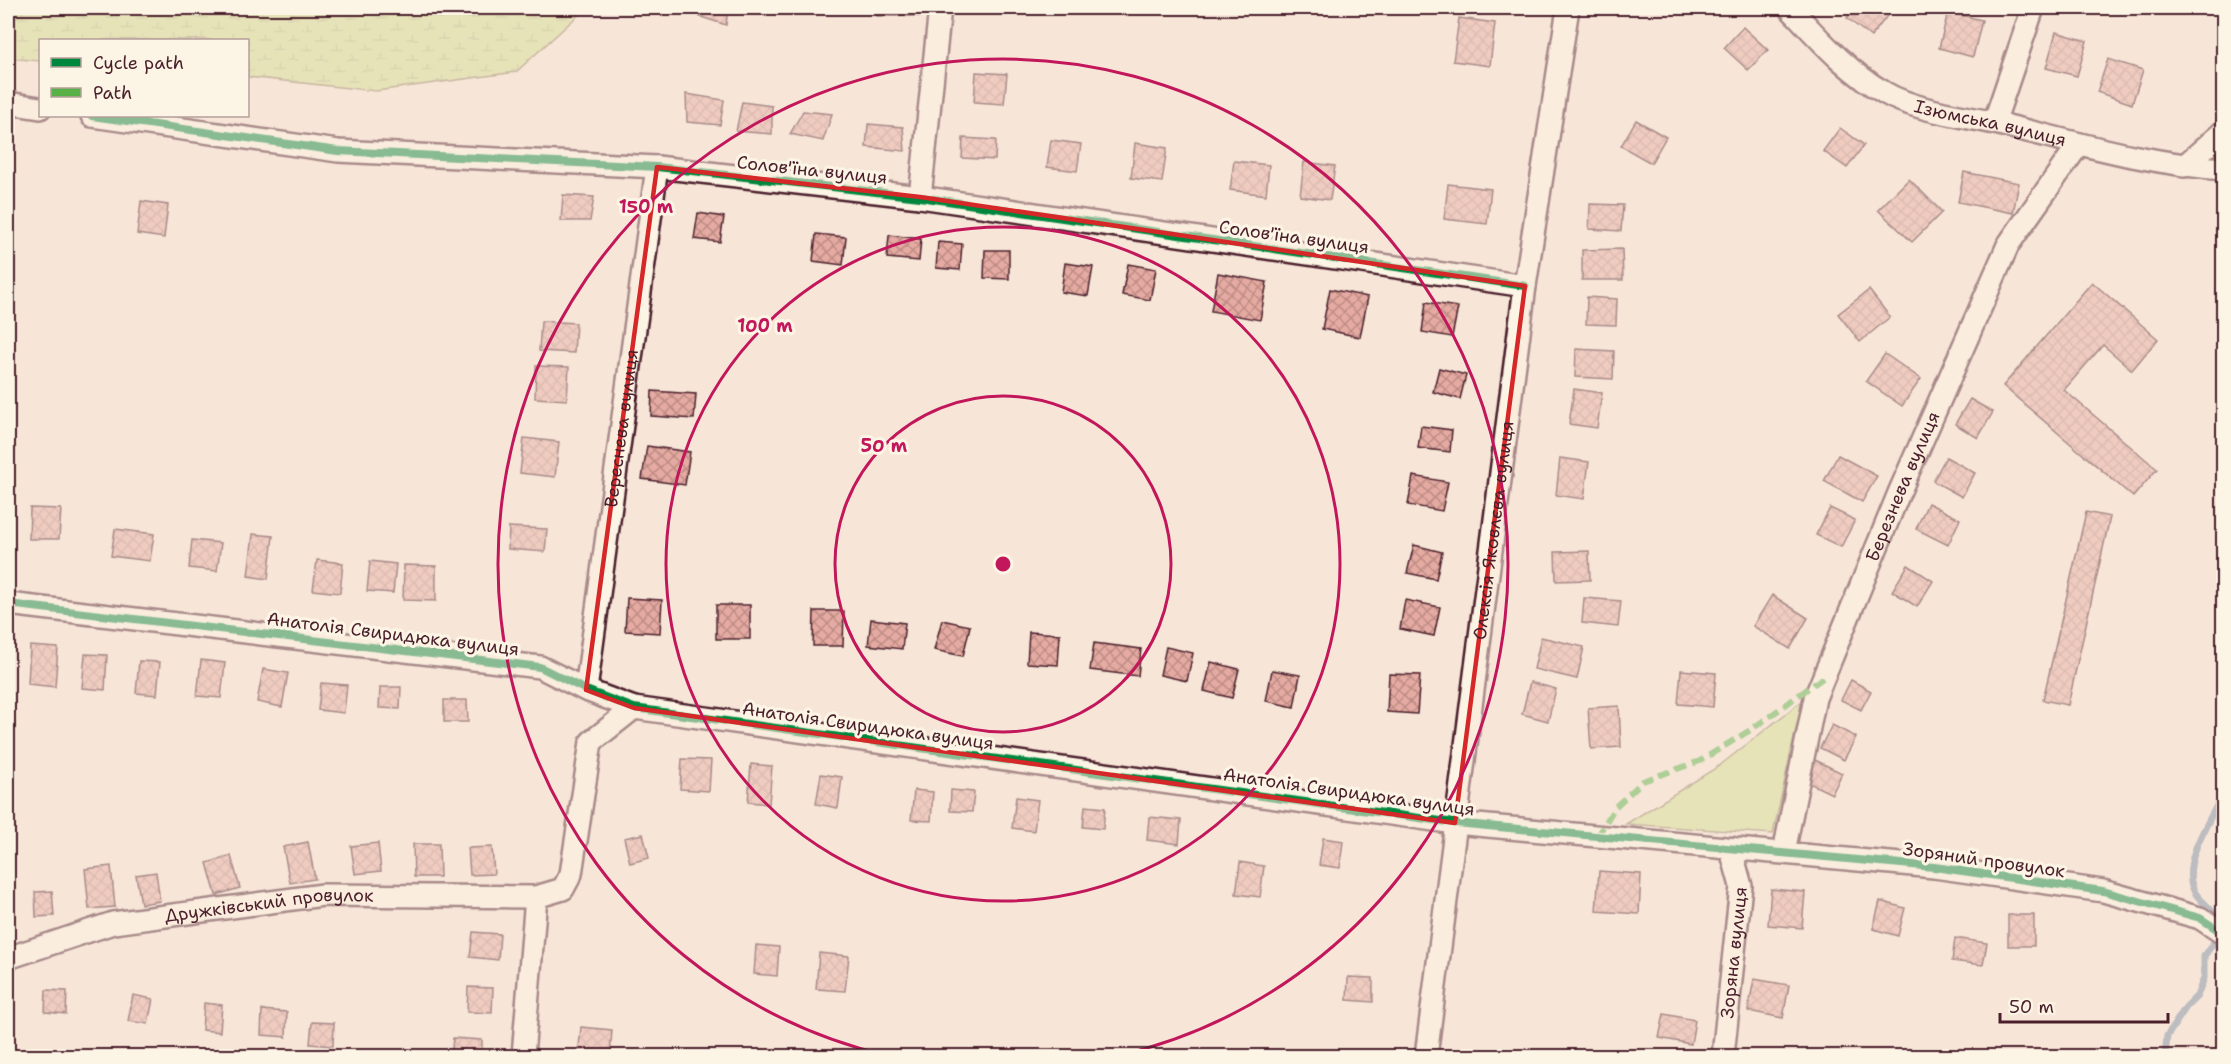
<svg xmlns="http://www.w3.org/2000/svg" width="2231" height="1064" viewBox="0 0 2231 1064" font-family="'Shantell Sans',sans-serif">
<defs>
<pattern id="wetland-marsh" width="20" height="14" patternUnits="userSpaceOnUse" patternTransform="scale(1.5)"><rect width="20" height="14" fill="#d2df92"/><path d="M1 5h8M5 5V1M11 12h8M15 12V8" fill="none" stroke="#b6bf7e"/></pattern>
<pattern id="building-cross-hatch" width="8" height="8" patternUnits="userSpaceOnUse" patternTransform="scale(1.5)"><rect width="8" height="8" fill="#e5aba2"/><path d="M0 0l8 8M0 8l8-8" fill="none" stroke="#bc8b84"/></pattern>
</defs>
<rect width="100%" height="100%" fill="#f7e6d8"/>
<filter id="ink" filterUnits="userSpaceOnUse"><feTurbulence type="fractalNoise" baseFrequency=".0167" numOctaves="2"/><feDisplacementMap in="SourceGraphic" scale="12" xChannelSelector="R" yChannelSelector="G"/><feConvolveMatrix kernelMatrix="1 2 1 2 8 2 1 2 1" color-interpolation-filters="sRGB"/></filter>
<g filter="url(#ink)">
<path fill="#d2df92" stroke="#8e7f5e" stroke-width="1.5" d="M 1802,701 L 1773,834 L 1626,824 L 1719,766 Z"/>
<path fill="url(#wetland-marsh)" stroke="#8e7f5e" stroke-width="1.5" d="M 8,8 L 586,8 L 516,72 L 376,91 L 248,77 L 248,40 L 40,40 L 40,61 L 8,58 Z"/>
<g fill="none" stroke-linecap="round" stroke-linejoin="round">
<g stroke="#748ba2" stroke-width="7">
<path d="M 2218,923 C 2214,909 2204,905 2196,894 C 2177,867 2211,818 2224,793"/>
<path d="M 2165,1056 L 2167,1036 L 2186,1007 L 2197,996 L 2204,978 L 2204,956 L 2220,934"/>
</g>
</g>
<g fill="url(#building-cross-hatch)" stroke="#4a1f2b" stroke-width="1.5">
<path d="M 699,8 L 728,8 L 726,25 L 698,16 Z"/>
<path d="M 878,8 L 919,8 L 919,16 L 877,16 Z"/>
<path d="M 967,8 L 1015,8 L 1015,13 Z"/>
<path d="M 1855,8 L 1893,8 L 1871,37 L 1847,18 Z"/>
<path d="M 1948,12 L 1982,20 L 1973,57 L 1939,48 Z"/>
<path d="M 1459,18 L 1495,23 L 1490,66 L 1453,61 Z"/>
<path d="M 1743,27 L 1768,50 L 1748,70 L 1724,48 Z"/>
<path d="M 2056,32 L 2087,41 L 2077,76 L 2046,68 Z"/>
<path d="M 2108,59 L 2143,70 L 2132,104 L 2097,92 Z"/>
<path d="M 976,72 L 1007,74 L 1004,104 L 974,102 Z"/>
<path d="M 686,94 L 724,100 L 720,125 L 687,122 Z"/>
<path d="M 742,102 L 772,106 L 772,134 L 736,131 Z"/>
<path d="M 803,111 L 832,114 L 823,141 L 790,134 Z"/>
<path d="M 1636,120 L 1666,137 L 1651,163 L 1621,146 Z"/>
<path d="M 868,124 L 903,127 L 905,151 L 866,147 Z"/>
<path d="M 1840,128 L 1864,145 L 1847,168 L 1823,151 Z"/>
<path d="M 963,138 L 996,140 L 995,160 L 962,158 Z"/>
<path d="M 1051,140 L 1081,144 L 1077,171 L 1047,167 Z"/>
<path d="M 1135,143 L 1167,148 L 1162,182 L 1131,178 Z"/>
<path d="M 1234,161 L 1269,165 L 1266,195 L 1230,190 Z"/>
<path d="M 1304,162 L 1335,166 L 1330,200 L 1300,196 Z"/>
<path d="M 1964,172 L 2019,183 L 2013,213 L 1958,202 Z"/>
<path d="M 1909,179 L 1942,212 L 1912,242 L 1878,210 Z"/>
<path d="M 1448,184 L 1491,189 L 1487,224 L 1444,219 Z"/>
<path d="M 563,195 L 594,197 L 590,221 L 561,221 Z"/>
<path d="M 141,201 L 168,205 L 164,238 L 137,234 Z"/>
<path d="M 1590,204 L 1623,205 L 1621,231 L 1589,229 Z"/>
<path d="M 698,213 L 724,217 L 720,242 L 694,239 Z"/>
<path d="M 816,234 L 846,237 L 843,265 L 813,261 Z"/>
<path d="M 889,235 L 921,239 L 919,261 L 887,258 Z"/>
<path d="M 938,242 L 962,244 L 960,270 L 936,268 Z"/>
<path d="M 1622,249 L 1623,280 L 1582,280 L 1582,250 Z"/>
<path d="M 985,250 L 1009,250 L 1009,279 L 984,278 Z"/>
<path d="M 1065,263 L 1093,267 L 1088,296 L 1061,292 Z"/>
<path d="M 1128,264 L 1156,269 L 1150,300 L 1122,295 Z"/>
<path d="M 1218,273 L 1267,282 L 1260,320 L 1211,311 Z"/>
<path d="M 2092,282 L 2158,339 L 2132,370 L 2103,345 L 2064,390 L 2157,469 L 2133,497 L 2003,386 Z"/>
<path d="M 1330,289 L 1368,297 L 1360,337 L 1322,329 Z"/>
<path d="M 1869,290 L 1890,317 L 1860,342 L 1838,314 Z"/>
<path d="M 1587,297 L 1617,299 L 1616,325 L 1586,324 Z"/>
<path d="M 1426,302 L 1458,307 L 1452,337 L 1422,332 Z"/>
<path d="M 541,321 L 576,323 L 574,353 L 539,351 Z"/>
<path d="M 1576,349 L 1614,351 L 1613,379 L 1575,377 Z"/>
<path d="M 1885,354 L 1921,379 L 1902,406 L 1866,381 Z"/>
<path d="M 536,366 L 569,367 L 567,400 L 535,398 Z"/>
<path d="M 1439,368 L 1466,375 L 1460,399 L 1433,392 Z"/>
<path d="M 1574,389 L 1602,393 L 1597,428 L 1569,424 Z"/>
<path d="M 652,391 L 696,394 L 694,419 L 651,416 Z"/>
<path d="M 1970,399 L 1993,412 L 1978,438 L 1955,424 Z"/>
<path d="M 1421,426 L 1452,430 L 1450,452 L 1418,448 Z"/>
<path d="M 524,438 L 559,442 L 555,477 L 520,473 Z"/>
<path d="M 647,446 L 690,452 L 685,485 L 642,479 Z"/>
<path d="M 1838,455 L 1877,476 L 1862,502 L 1824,481 Z"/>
<path d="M 1946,457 L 1975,473 L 1962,497 L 1933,481 Z"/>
<path d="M 1560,458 L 1589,462 L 1584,499 L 1556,495 Z"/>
<path d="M 1413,476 L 1448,482 L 1442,511 L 1408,505 Z"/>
<path d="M 1928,503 L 1960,519 L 1948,545 L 1916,529 Z"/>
<path d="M 30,508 L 61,509 L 59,539 L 29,539 Z"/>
<path d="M 1830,508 L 1855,520 L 1841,547 L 1816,535 Z"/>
<path d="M 2086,512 L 2110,517 L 2068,705 L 2043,700 Z"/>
<path d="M 509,527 L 547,529 L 545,552 L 508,549 Z"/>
<path d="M 115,529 L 154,534 L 150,561 L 111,556 Z"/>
<path d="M 253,534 L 273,536 L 268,579 L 248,576 Z"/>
<path d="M 192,540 L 221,543 L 217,571 L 189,568 Z"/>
<path d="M 1414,545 L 1442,552 L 1436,579 L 1407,573 Z"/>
<path d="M 1589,551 L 1590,580 L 1556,581 L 1555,552 Z"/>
<path d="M 317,560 L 343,563 L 340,593 L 313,590 Z"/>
<path d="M 370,561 L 396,564 L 393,593 L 367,591 Z"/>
<path d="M 404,565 L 436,566 L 436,601 L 403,600 Z"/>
<path d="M 1908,565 L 1933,581 L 1917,607 L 1892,591 Z"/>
<path d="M 1772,595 L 1808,618 L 1790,649 L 1753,626 Z"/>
<path d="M 627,598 L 662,600 L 660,633 L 625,631 Z"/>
<path d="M 1584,598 L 1621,601 L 1618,627 L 1582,623 Z"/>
<path d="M 1405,600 L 1440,607 L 1434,636 L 1400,629 Z"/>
<rect x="716" y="605" width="34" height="34"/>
<path d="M 814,611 L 844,611 L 843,646 L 813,646 Z"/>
<path d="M 871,619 L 905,623 L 902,649 L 868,645 Z"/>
<path d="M 942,620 L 970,626 L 963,656 L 934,650 Z"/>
<path d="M 1029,632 L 1060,634 L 1058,665 L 1027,663 Z"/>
<path d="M 1541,637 L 1584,647 L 1577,679 L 1534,669 Z"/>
<path d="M 1094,643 L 1141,649 L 1138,676 L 1090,670 Z"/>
<path d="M 30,646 L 58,648 L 55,687 L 28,684 Z"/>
<path d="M 1166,647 L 1193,653 L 1187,681 L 1160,675 Z"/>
<path d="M 85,654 L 107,655 L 105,690 L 82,688 Z"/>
<path d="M 201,660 L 225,663 L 221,698 L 197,696 Z"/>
<path d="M 139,661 L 160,662 L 157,695 L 136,693 Z"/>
<path d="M 1211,662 L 1239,669 L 1232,698 L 1204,691 Z"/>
<path d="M 263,669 L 288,673 L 282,707 L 257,702 Z"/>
<path d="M 1272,670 L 1300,675 L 1294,707 L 1266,701 Z"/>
<path d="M 1681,670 L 1716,673 L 1713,707 L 1678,704 Z"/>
<path d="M 1389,674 L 1420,675 L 1417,714 L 1387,712 Z"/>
<path d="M 1851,680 L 1871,691 L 1861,710 L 1841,700 Z"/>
<path d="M 1530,682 L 1556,689 L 1548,721 L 1522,714 Z"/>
<path d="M 321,683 L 347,685 L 344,713 L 318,710 Z"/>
<path d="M 380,687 L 401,687 L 400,709 L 379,708 Z"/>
<path d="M 444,700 L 467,700 L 468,722 L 444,722 Z"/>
<path d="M 1619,706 L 1621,747 L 1591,749 L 1588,708 Z"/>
<path d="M 1832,725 L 1856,737 L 1844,760 L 1820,748 Z"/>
<path d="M 682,759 L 711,760 L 709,791 L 680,789 Z"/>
<path d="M 1815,760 L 1842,773 L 1832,794 L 1805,781 Z"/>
<path d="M 751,764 L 772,766 L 769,804 L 748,802 Z"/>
<path d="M 821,774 L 842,777 L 838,808 L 816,804 Z"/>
<path d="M 914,790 L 933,792 L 931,821 L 911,820 Z"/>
<path d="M 951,790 L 974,792 L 972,812 L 950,811 Z"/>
<path d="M 1016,797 L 1038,800 L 1034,831 L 1012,828 Z"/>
<path d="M 1085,806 L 1105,808 L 1103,829 L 1083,827 Z"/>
<path d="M 1149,817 L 1181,820 L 1179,844 L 1147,840 Z"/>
<path d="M 643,834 L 649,858 L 630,863 L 624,838 Z"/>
<path d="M 1323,838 L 1343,841 L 1340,868 L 1319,865 Z"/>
<path d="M 308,842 L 315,879 L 290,883 L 283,847 Z"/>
<path d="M 378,843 L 381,871 L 355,874 L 351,846 Z"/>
<path d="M 413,844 L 439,844 L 440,877 L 414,877 Z"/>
<path d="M 492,847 L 494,874 L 470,875 L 468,848 Z"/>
<path d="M 231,856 L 240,888 L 216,895 L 207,863 Z"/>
<path d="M 1240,862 L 1264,866 L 1260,897 L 1236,894 Z"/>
<path d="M 111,866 L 115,907 L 89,909 L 85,869 Z"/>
<path d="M 1599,871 L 1641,874 L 1639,914 L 1596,911 Z"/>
<path d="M 156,872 L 160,901 L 141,904 L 136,875 Z"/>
<path d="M 1771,889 L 1805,892 L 1802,928 L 1768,925 Z"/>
<path d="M 52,891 L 54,916 L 36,917 L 35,892 Z"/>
<path d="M 1880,901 L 1905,908 L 1898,936 L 1873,929 Z"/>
<rect x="2008" y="915" width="26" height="31"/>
<path d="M 473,932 L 500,934 L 498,960 L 470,957 Z"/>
<path d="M 1955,938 L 1987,943 L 1983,965 L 1952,961 Z"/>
<path d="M 756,945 L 779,947 L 777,976 L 754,974 Z"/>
<path d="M 819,953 L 849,956 L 845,991 L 816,989 Z"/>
<path d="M 1348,977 L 1373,978 L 1373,1002 L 1347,1000 Z"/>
<path d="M 1754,979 L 1789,985 L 1783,1018 L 1748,1011 Z"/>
<path d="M 468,987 L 493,988 L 492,1013 L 467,1012 Z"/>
<path d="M 46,990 L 67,991 L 66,1014 L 45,1012 Z"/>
<path d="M 133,995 L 153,999 L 148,1024 L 128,1021 Z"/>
<path d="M 204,1003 L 222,1005 L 220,1032 L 202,1030 Z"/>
<path d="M 262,1010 L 287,1012 L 286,1037 L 261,1035 Z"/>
<path d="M 1664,1014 L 1695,1020 L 1691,1044 L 1659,1038 Z"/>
<path d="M 312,1022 L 334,1023 L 333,1046 L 310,1044 Z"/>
<path d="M 581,1027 L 612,1030 L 610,1056 L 578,1056 Z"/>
<path d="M 453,1038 L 482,1040 L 482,1056 L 451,1056 Z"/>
<path d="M 1746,1052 L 1769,1056 L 1745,1056 Z"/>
<path d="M 917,1054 L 941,1055 L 941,1056 L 917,1056 Z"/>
</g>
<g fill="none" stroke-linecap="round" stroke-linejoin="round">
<defs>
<g id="street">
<path id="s1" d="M 1790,8 C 1819,39 1848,72 1885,93 C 1914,110 1962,116 1995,123 C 2071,141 2146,164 2224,169"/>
<path d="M 8,103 L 40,108"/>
<path d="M 92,116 L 338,151 L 657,167 L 920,197 L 1525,286"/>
<path d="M 1994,123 L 2033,8"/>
<path d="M 2184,166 L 2224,131"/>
<path d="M 920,197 L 940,8"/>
<path d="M 8,604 L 540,667 L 586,690 L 634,708 L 1455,823 L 1934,867 L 2103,891 L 2200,918 L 2224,934"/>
<path id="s2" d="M 586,690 L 657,167"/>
<path id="s3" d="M 1784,852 L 1815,698 L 1899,493 L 2008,245 L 2079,144"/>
<path id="s4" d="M 8,958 L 113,923 L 323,895 L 536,897"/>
<path d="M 523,1056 L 536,897 L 563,889 L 571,874 L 591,742 L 634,708"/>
<path id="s5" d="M 1426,1056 L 1525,286 L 1568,8"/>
<path id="s6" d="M 1723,1056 L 1741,886 L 1731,850"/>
</g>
</defs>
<use href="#street" stroke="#4a1f2b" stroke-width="26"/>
<use href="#street" stroke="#fcf5e5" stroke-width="21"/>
<path stroke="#57b146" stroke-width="6" stroke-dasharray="12 6" stroke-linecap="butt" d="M 1597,837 L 1615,807 L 1643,781 L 1700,761 L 1752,729 L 1824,677"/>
<defs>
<g id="cycleway">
<path d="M 92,116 L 338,151 L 657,167 L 920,197 L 1525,286"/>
<path d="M 8,604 L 540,667 L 586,690 L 634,708 L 1455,823 L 1934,867 L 2103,891 L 2200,918 L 2224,934"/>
</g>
</defs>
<use href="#cycleway" stroke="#fcf5e5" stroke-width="11"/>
<use href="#cycleway" stroke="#00873e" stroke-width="8"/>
</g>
</g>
<path d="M0 0H2231V1064H0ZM 657,167 L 920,197 L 1525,286 L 1455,823 L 634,708 L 586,690 Z" fill="#f7e6d8" fill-opacity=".55" fill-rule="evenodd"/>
<path fill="none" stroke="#d62828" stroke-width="4.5" stroke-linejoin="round" d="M 657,167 L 920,197 L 1525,286 L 1455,823 L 634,708 L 586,690 Z"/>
<g fill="none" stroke="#c2185b" stroke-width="3">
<circle cx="1003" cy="564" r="168"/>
<circle cx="1003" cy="564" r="337"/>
<path d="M889 1056A505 505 0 1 1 1117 1056"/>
</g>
<g text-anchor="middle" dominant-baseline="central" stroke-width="6" stroke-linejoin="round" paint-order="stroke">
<g font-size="18" fill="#4a1f2b" stroke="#fcf5e5">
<text stroke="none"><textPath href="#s1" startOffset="238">Ізюмська вулиця</textPath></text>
<text transform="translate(812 170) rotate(6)">Солов'їна вулиця</text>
<text transform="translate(1294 237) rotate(8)">Солов'їна вулиця</text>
<text stroke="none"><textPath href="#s2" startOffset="264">Вереснева вулиця</textPath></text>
<text stroke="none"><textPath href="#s3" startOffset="386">Березнева вулиця</textPath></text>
<text stroke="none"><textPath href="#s5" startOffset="530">Олексія Яковлєва вулиця</textPath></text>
<text transform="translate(393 634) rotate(7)">Анатолія Свиридюка вулиця</text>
<text transform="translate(868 726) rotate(8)">Анатолія Свиридюка вулиця</text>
<text transform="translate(1349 792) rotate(8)">Анатолія Свиридюка вулиця</text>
<text transform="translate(1984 860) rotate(8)">Зоряний провулок</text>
<text stroke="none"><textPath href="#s4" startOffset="268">Дружківський провулок</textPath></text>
<text stroke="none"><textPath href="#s6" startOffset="104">Зоряна вулиця</textPath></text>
</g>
</g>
<circle cx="1003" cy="564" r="9" fill="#c2185b" stroke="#fcf5e5" stroke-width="3"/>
<g font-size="18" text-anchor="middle" font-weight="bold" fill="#c2185b" stroke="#fcf5e5" stroke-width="6" stroke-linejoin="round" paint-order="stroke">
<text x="646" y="213">150 m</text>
<text x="765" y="332">100 m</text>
<text x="884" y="452">50 m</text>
</g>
<rect width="2231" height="1064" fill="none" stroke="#fcf5e5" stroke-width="30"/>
<rect x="15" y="15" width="2201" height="1034" fill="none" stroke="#4a1f2b" stroke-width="2" filter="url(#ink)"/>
<rect x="39" y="39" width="210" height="78" fill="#fcf5e5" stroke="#b59f9b" stroke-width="1.5"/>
<rect x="51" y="58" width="30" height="9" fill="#00873e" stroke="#b59f9b" stroke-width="1.5"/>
<text x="93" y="69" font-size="18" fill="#4a1f2b">Cycle path</text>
<rect x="51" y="88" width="30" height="9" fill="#57b146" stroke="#b59f9b" stroke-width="1.5"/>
<text x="93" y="99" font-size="18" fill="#4a1f2b">Path</text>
<path d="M2000 1013v9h168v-9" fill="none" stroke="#4a1f2b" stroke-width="3"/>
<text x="2009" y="1013" font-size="18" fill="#4a1f2b" stroke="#fcf5e5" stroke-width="4.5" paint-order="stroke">50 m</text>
</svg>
